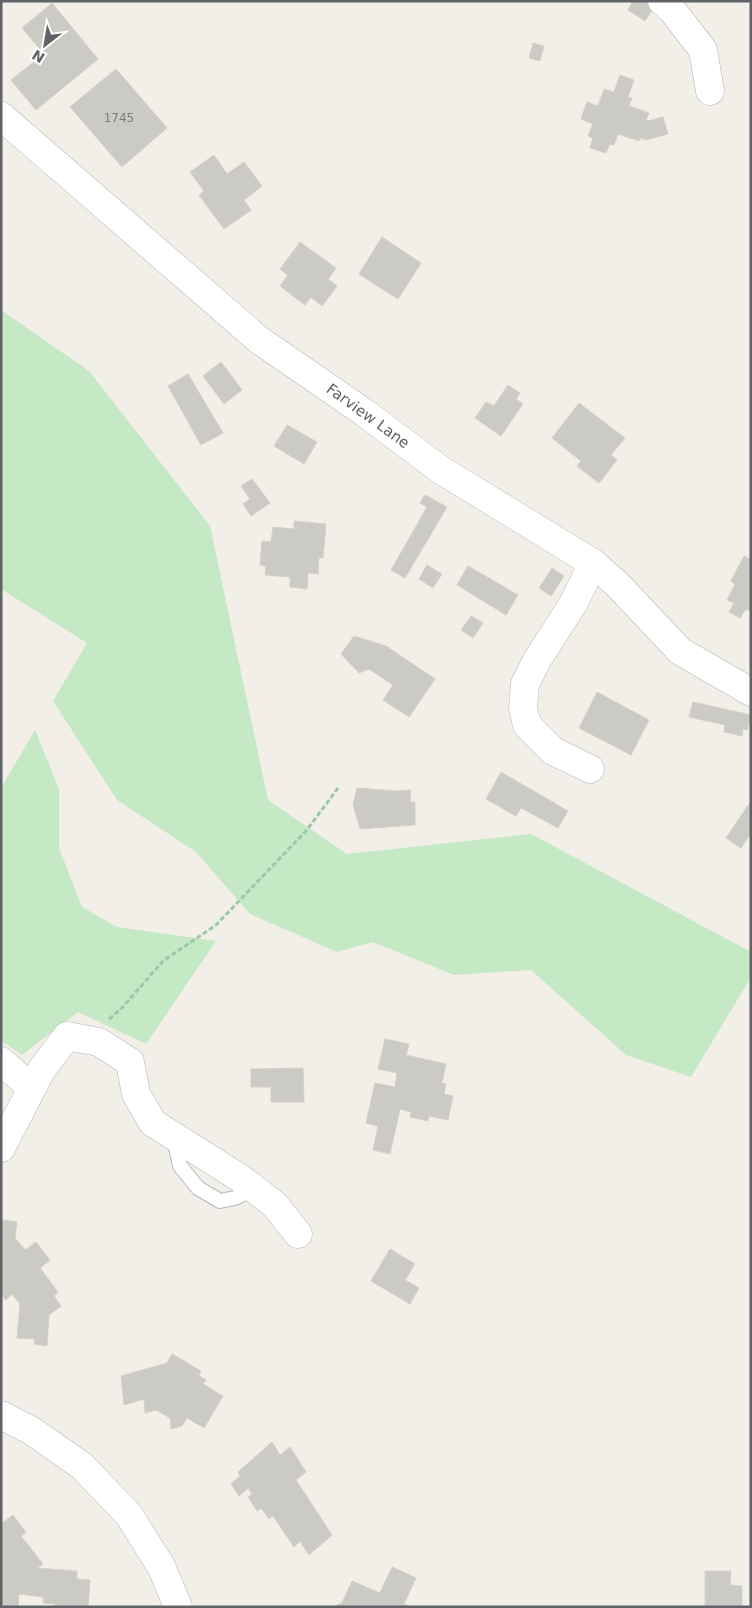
<svg xmlns="http://www.w3.org/2000/svg" width="752" height="1608" viewBox="0 0 752 1608" font-family="'DejaVu Sans',sans-serif">
<rect width="100%" height="100%" fill="#f1efe8"/>
<g fill="#c5e8c5">
<path d="M 1,310 L 89,371 L 210,526 L 268,800 L 347,854 L 531,834 L 751,952 L 751,977 L 691,1077 L 626,1055 L 531,970 L 454,975 L 373,942 L 337,952 L 250,914 L 196,852 L 117,800 L 53,701 L 87,643 L 1,589 Z"/>
<path d="M 35,730 L 59,789 L 59,848 L 82,907 L 117,927 L 216,941 L 146,1044 L 78,1012 L 22,1055 L 1,1041 L 1,788 Z"/>
</g>
<g fill="#cccac5" stroke="#d6d1c6">
<path d="M 633,1 L 644,1 L 654,8 L 645,21 L 628,10 Z"/>
<path d="M 52,3 L 98,59 L 36,110 L 11,80 L 44,54 L 22,28 Z"/>
<path d="M 533,43 L 544,46 L 540,61 L 529,58 Z"/>
<path d="M 116,69 L 167,128 L 122,167 L 70,107 Z"/>
<path d="M 620,75 L 634,80 L 628,97 L 632,98 L 629,106 L 649,113 L 646,120 L 648,121 L 663,117 L 668,134 L 646,140 L 640,138 L 639,141 L 618,134 L 614,145 L 610,144 L 606,153 L 590,148 L 593,138 L 588,136 L 593,124 L 581,119 L 587,102 L 598,106 L 604,89 L 614,92 Z"/>
<path d="M 214,155 L 227,174 L 244,162 L 262,186 L 244,200 L 251,210 L 224,229 L 199,195 L 204,191 L 190,172 Z"/>
<path d="M 382,237 L 421,263 L 398,299 L 359,274 Z"/>
<path d="M 300,242 L 336,268 L 328,279 L 337,286 L 322,306 L 311,297 L 305,305 L 280,286 L 288,275 L 280,269 Z"/>
<path d="M 221,362 L 242,390 L 224,404 L 203,376 Z"/>
<path d="M 188,374 L 223,433 L 201,445 L 168,386 Z"/>
<path d="M 508,385 L 520,393 L 516,399 L 523,404 L 501,436 L 475,418 L 486,402 L 494,406 Z"/>
<path d="M 579,403 L 625,438 L 611,455 L 617,460 L 599,483 L 577,466 L 581,461 L 552,438 Z"/>
<path d="M 287,425 L 317,442 L 304,464 L 274,446 Z"/>
<path d="M 252,479 L 270,503 L 251,516 L 243,504 L 250,499 L 241,486 Z"/>
<path d="M 425,495 L 447,507 L 405,578 L 391,570 L 427,507 L 420,503 Z"/>
<path d="M 294,521 L 326,524 L 323,558 L 319,557 L 318,574 L 308,573 L 307,589 L 290,587 L 290,577 L 265,575 L 266,566 L 260,565 L 262,541 L 271,542 L 273,527 L 294,529 Z"/>
<path d="M 744,556 L 751,560 L 751,611 L 746,609 L 740,618 L 729,612 L 734,603 L 727,600 L 735,584 L 731,581 Z"/>
<path d="M 427,565 L 442,574 L 433,588 L 419,579 Z"/>
<path d="M 468,566 L 518,595 L 506,615 L 457,585 Z"/>
<path d="M 552,568 L 564,576 L 551,596 L 539,588 Z"/>
<path d="M 471,616 L 483,623 L 473,638 L 461,630 Z"/>
<path d="M 354,636 L 386,646 L 435,679 L 409,717 L 383,700 L 393,685 L 369,669 L 359,673 L 341,654 Z"/>
<path d="M 597,692 L 649,720 L 631,755 L 579,728 Z"/>
<path d="M 693,702 L 751,715 L 747,730 L 743,729 L 742,736 L 724,732 L 725,725 L 689,717 Z"/>
<path d="M 501,772 L 568,811 L 558,828 L 521,808 L 516,816 L 486,799 Z"/>
<path d="M 357,788 L 397,791 L 411,790 L 410,802 L 415,802 L 415,825 L 360,829 L 353,805 Z"/>
<path d="M 751,801 L 751,833 L 741,848 L 726,838 Z"/>
<path d="M 385,1039 L 409,1044 L 406,1055 L 446,1064 L 442,1083 L 446,1084 L 444,1094 L 453,1096 L 448,1120 L 429,1116 L 428,1121 L 410,1117 L 411,1112 L 400,1109 L 390,1154 L 373,1150 L 378,1126 L 366,1123 L 375,1083 L 395,1087 L 397,1073 L 378,1069 Z"/>
<path d="M 303,1068 L 304,1102 L 271,1102 L 271,1087 L 251,1087 L 251,1069 Z"/>
<path d="M 1,1220 L 17,1222 L 15,1238 L 25,1250 L 36,1242 L 50,1260 L 40,1268 L 58,1292 L 54,1296 L 61,1306 L 49,1315 L 47,1346 L 34,1344 L 35,1339 L 17,1338 L 20,1304 L 12,1294 L 6,1300 L 1,1294 Z"/>
<path d="M 390,1249 L 415,1264 L 405,1280 L 419,1288 L 410,1304 L 371,1281 Z"/>
<path d="M 172,1354 L 201,1371 L 199,1376 L 206,1380 L 203,1384 L 223,1396 L 204,1428 L 187,1418 L 182,1426 L 171,1429 L 170,1418 L 156,1410 L 145,1413 L 144,1399 L 124,1405 L 121,1376 L 167,1363 Z"/>
<path d="M 272,1442 L 280,1455 L 290,1447 L 306,1472 L 296,1480 L 332,1535 L 309,1555 L 300,1541 L 294,1547 L 273,1516 L 269,1519 L 261,1508 L 257,1511 L 248,1497 L 252,1494 L 248,1488 L 239,1496 L 231,1484 L 240,1476 L 238,1472 Z"/>
<path d="M 13,1515 L 26,1532 L 21,1536 L 43,1564 L 37,1568 L 77,1571 L 77,1579 L 90,1580 L 88,1607 L 55,1607 L 55,1604 L 43,1603 L 44,1597 L 19,1594 L 18,1607 L 1,1606 L 1,1524 Z"/>
<path d="M 392,1567 L 416,1578 L 404,1604 L 410,1607 L 333,1607 L 342,1603 L 352,1581 L 380,1593 Z"/>
<path d="M 705,1571 L 731,1571 L 730,1585 L 742,1586 L 742,1607 L 705,1607 Z"/>
</g>
<g fill="none" stroke-linecap="round" stroke-linejoin="round">
<defs>
<path id="service" d="M 174,1137 L 180,1166 L 198,1188 L 220,1201 L 235,1198 L 253,1189"/>
<g id="minor">
<path d="M 662,1 L 672,10 L 703,50 L 710,91"/>
<path d="M 1,116 L 259,340 L 365,413 L 441,470 L 593,563 L 617,584 L 680,651 L 751,692"/>
<path d="M 590,769 L 553,751 L 527,725 L 523,708 L 525,684 L 537,660 L 573,604 L 593,563"/>
<path d="M 1,1061 L 32,1088"/>
<path d="M 1,1148 L 42,1069 L 67,1036 L 99,1042 L 130,1062 L 136,1094 L 153,1123 L 240,1178 L 275,1205 L 298,1234"/>
<path d="M 1,1415 L 32,1431 L 82,1466 L 129,1515 L 162,1568 L 178,1607"/>
</g>
</defs>
<use href="#service" stroke="#b5b8bc" stroke-width="16"/>
<use href="#minor" stroke="#b5b8bc" stroke-width="29"/>
<path stroke="#9cc7a9" stroke-width="3" stroke-dasharray="5 2.5" stroke-linecap="butt" d="M 109,1019 L 121,1009 L 163,961 L 216,925 L 306,831 L 338,788"/>
<use href="#service" stroke="#fff" stroke-width="14"/>
<use href="#minor" stroke="#fff" stroke-width="28"/>
</g>
<g text-anchor="middle" dominant-baseline="central" stroke-width="4" stroke-linejoin="round" paint-order="stroke">
<g font-size="12" fill="#7a7d7f">
<text x="119" y="118">1745</text>
</g>
<g font-size="15" fill="#5f6368" stroke="#fff">
<text transform="translate(368 416) rotate(36)">Farview Lane</text>
</g>
</g>
<rect width="752" height="1608" fill="none" stroke="#5f6368" stroke-width="5"/>
<g transform="translate(45 45) rotate(211)" stroke="#ffffff" stroke-width="4" paint-order="stroke">
<path d="M0-4L9 19L0 12L-9 19Z" fill="#5f6368"/>
<text y="-8" font-size="14" font-weight="bold" text-anchor="middle" fill="#5f6368">N</text>
</g>
</svg>
